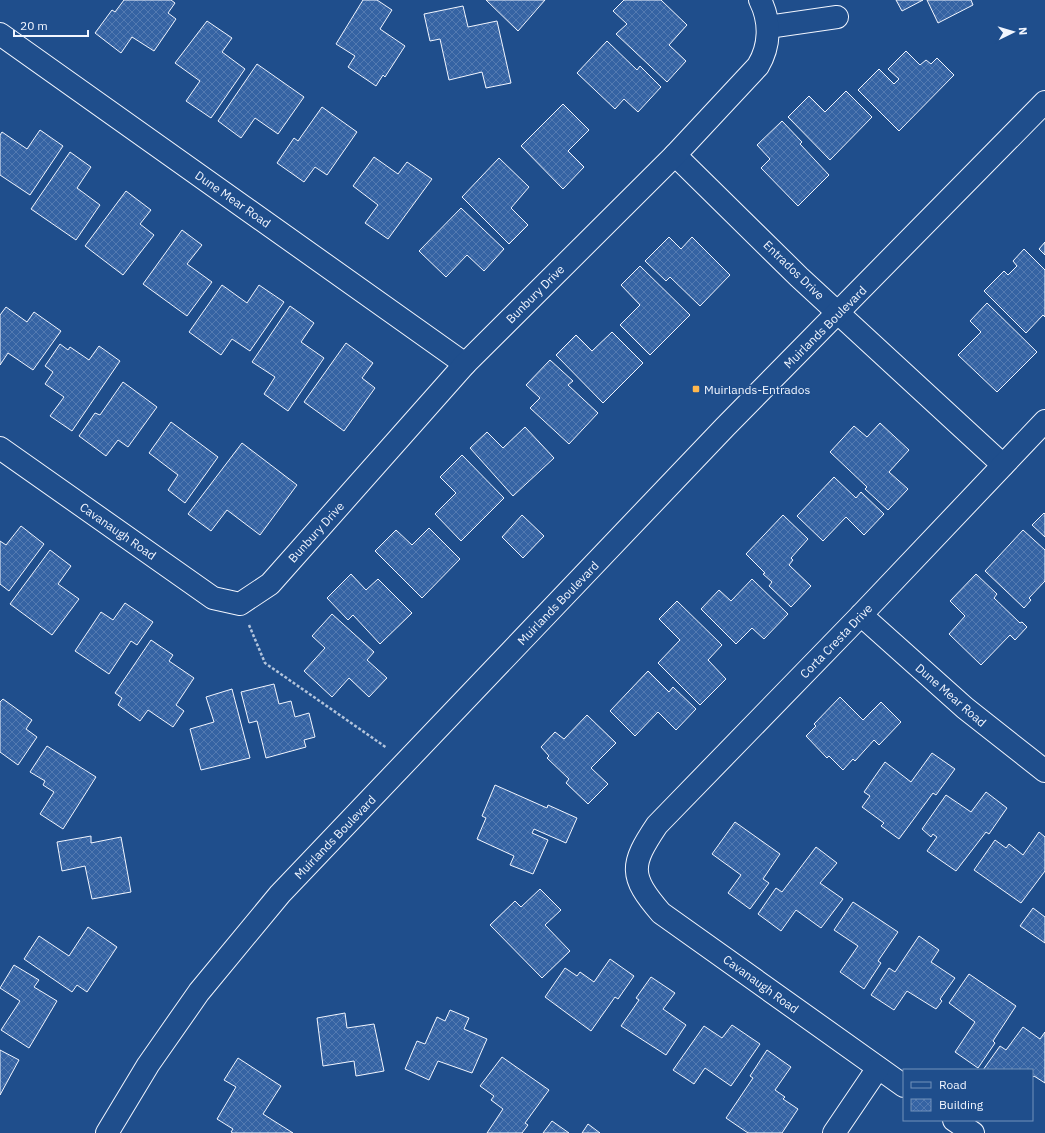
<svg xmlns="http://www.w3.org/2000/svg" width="1045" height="1133" viewBox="0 0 1045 1133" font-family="'IBM Plex Sans',sans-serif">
<defs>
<pattern id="building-cross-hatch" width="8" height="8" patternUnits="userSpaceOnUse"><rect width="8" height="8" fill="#3563a3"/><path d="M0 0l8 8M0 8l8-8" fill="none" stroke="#537ab1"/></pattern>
</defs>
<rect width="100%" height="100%" fill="#1f4e8c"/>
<g fill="url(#building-cross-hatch)" stroke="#f2f6ff">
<path d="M 124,0 L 171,0 L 175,3 L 168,13 L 176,19 L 154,51 L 132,37 L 121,53 L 95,33 L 112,10 L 115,12 Z"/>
<path d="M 363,0 L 377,0 L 392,10 L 380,29 L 405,46 L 385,77 L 383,75 L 376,86 L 348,67 L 355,56 L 336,44 Z"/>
<path d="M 486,0 L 545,0 L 518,31 Z"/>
<path d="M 624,0 L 661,0 L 687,25 L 669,45 L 686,61 L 667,82 L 616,34 L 627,24 L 613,11 Z"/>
<path d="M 896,0 L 923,0 L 902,11 Z"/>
<path d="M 927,0 L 971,0 L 973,5 L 938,23 Z"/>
<path d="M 463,6 L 468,27 L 497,21 L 511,83 L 486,88 L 482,72 L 449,80 L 440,39 L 430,41 L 424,14 Z"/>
<path d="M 207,21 L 232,38 L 222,52 L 245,69 L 211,118 L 186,101 L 200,81 L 175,63 Z"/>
<path d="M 607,41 L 637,70 L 640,66 L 661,87 L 638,112 L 624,99 L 615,109 L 577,73 Z"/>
<path d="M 906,51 L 920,65 L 926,60 L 931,64 L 937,58 L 954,75 L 899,131 L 858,90 L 879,69 L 894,84 L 899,79 L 888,69 Z"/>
<path d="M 257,64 L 304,97 L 278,134 L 255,118 L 241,138 L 218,121 Z"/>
<path d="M 846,91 L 872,117 L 830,160 L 788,117 L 809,96 L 825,112 Z"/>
<path d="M 563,104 L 589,130 L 568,151 L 584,167 L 563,189 L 521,146 Z"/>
<path d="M 322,107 L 357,132 L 327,175 L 315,167 L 304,182 L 277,163 L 294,138 L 298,141 Z"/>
<path d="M 782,121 L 802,142 L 800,144 L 829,175 L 798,206 L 761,168 L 770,159 L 757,145 Z"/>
<path d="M 40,130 L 63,146 L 30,195 L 0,175 L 0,135 L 2,132 L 27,149 Z"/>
<path d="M 70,152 L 91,167 L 77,188 L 100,205 L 76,240 L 31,209 Z"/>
<path d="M 374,157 L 398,174 L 407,162 L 432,179 L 388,239 L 365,223 L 378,205 L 353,186 Z"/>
<path d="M 499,158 L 529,187 L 511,208 L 528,225 L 509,244 L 462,197 Z"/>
<path d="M 126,191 L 151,210 L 140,224 L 154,235 L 123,275 L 85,246 Z"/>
<path d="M 461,208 L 504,249 L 484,271 L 467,255 L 446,277 L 419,251 Z"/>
<path d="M 182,230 L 202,245 L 187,264 L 212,282 L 187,316 L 143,284 Z"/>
<path d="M 669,237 L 681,249 L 692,237 L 730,275 L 700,306 L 670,277 L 666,281 L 645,261 Z"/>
<path d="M 1045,242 L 1045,255 L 1039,249 Z"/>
<path d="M 1024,249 L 1045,270 L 1045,317 L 1043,315 L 1026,333 L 984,291 L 1004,271 L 1008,275 L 1017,266 L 1013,261 Z"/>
<path d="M 640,266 L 690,315 L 650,355 L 620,325 L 640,305 L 621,285 Z"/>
<path d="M 222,285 L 247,303 L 259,285 L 284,302 L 250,351 L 232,339 L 221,355 L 189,332 Z"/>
<path d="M 987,303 L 1037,352 L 997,392 L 958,355 L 981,332 L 970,321 Z"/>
<path d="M 290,306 L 314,323 L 301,342 L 324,358 L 288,411 L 264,394 L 275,377 L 252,362 Z"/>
<path d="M 6,307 L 27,322 L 34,312 L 61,331 L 33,370 L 8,353 L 0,365 L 0,315 Z"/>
<path d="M 612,332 L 643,363 L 603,403 L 556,355 L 576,335 L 592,351 Z"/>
<path d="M 346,343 L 373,363 L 362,378 L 375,388 L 344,431 L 304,402 Z"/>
<path d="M 60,344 L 68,350 L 70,347 L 89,360 L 99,346 L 120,361 L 72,431 L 50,416 L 64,397 L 45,384 L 53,372 L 45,366 Z"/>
<path d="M 550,360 L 573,381 L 568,385 L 598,413 L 569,444 L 530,408 L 540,398 L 526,385 Z"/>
<path d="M 123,382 L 157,407 L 128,447 L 118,440 L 106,456 L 79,436 L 95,413 L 100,415 Z"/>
<path d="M 171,422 L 218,457 L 185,503 L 168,490 L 178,475 L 149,453 Z"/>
<path d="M 880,423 L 909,450 L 889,472 L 908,489 L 888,510 L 865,489 L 867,487 L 830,452 L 854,426 L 867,437 Z"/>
<path d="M 525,427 L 554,458 L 513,496 L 470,448 L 487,432 L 503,448 Z"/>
<path d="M 242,443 L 297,485 L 260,535 L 227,510 L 211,531 L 188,514 Z"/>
<path d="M 462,455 L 504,498 L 461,541 L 435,514 L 456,493 L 440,477 Z"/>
<path d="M 834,477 L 856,498 L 861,492 L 884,514 L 864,535 L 846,517 L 823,541 L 797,516 Z"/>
<path d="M 1044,513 L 1045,514 L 1045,537 L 1032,525 Z"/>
<path d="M 522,515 L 544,536 L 523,558 L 502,537 Z"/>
<path d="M 783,515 L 808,539 L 791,558 L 793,560 L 789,565 L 811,586 L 791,607 L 769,586 L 772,582 L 763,574 L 765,573 L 746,554 Z"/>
<path d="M 21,526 L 44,544 L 9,591 L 0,584 L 0,541 L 6,545 Z"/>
<path d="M 429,528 L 460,559 L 422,598 L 375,551 L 396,530 L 412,545 Z"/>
<path d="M 1023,530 L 1045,550 L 1045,581 L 1029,598 L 1031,600 L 1024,608 L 985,571 Z"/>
<path d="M 50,550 L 71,566 L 58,584 L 79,599 L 52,635 L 10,604 Z"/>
<path d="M 351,574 L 366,590 L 378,579 L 412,613 L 380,644 L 353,615 L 348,620 L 327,598 Z"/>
<path d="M 976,574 L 997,594 L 994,598 L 1020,623 L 1022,622 L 1027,627 L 1015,640 L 1010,635 L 981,665 L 949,634 L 965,616 L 950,601 Z"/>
<path d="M 752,579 L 788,614 L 764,639 L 752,628 L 736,644 L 701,609 L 719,590 L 731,601 Z"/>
<path d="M 677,601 L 722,645 L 708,660 L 726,679 L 700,705 L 658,663 L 680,640 L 659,619 Z"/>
<path d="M 125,603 L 153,622 L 137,645 L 131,641 L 109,674 L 75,651 L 101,612 L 113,620 Z"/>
<path d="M 332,614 L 374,652 L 367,660 L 387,678 L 369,697 L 349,678 L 332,697 L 304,671 L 325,648 L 312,636 Z"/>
<path d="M 151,640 L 173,655 L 169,661 L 194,678 L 176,705 L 184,711 L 173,727 L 148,710 L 140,721 L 118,705 L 122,698 L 115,693 Z"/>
<path d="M 648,671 L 669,692 L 673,687 L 696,709 L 676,730 L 658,712 L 635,736 L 610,711 Z"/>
<path d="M 274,684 L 279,704 L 291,701 L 295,717 L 309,713 L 315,737 L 304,740 L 306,747 L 266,758 L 257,721 L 249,723 L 241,692 Z"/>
<path d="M 232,689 L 250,758 L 201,770 L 190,729 L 214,722 L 206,697 Z"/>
<path d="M 840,697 L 863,720 L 881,702 L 901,722 L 879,745 L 874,740 L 855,761 L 853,759 L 843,770 L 829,756 L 827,758 L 806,736 L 816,726 L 814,724 Z"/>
<path d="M 3,699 L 32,720 L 26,729 L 37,737 L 18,765 L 0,752 L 0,702 Z"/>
<path d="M 587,715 L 616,743 L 591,768 L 608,784 L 588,804 L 566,783 L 569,779 L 547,758 L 549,756 L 541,747 L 555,732 L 564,739 Z"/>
<path d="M 47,746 L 96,777 L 63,829 L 40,814 L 54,792 L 43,785 L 45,781 L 30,772 Z"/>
<path d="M 932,753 L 955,769 L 936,795 L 933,793 L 899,839 L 881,826 L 884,823 L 862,807 L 870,796 L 864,792 L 885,762 L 911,782 Z"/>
<path d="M 495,785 L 547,808 L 548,805 L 577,818 L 566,843 L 534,829 L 532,833 L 548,840 L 533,874 L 510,865 L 514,856 L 477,839 L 486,818 L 482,816 Z"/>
<path d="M 986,792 L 1007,808 L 989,834 L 986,832 L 956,871 L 927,851 L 937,837 L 933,834 L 931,837 L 922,829 L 946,795 L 971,812 Z"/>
<path d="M 735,822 L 780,854 L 763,879 L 769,883 L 750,909 L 728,893 L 741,875 L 712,854 Z"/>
<path d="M 1039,832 L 1045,837 L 1045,871 L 1021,903 L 974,870 L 995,840 L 1006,848 L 1009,844 L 1023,855 Z"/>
<path d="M 91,836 L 91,843 L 121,837 L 131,892 L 92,899 L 85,866 L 62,871 L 57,842 Z"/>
<path d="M 816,847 L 837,863 L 820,883 L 843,899 L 821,928 L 796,910 L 781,931 L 758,914 L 776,888 L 782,892 Z"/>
<path d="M 540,889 L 561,910 L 545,925 L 570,951 L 542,978 L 490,925 L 515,901 L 521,907 Z"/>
<path d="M 853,902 L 898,932 L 878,961 L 881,963 L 864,989 L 840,972 L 858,946 L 834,930 Z"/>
<path d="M 1033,908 L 1045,917 L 1045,943 L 1020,926 Z"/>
<path d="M 88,927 L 117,947 L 87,992 L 77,985 L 72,992 L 24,959 L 39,936 L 69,956 Z"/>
<path d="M 919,936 L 939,950 L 931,962 L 955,978 L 940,999 L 942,1001 L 936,1009 L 907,991 L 894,1010 L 871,995 L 889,968 L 895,972 Z"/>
<path d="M 610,959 L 634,976 L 618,999 L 615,997 L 591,1031 L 545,997 L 565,968 L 577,976 L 580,972 L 594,982 Z"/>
<path d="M 14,965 L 39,980 L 34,987 L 57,1001 L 29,1048 L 1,1030 L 20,1001 L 0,988 Z"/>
<path d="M 969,974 L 1016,1006 L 993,1041 L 995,1043 L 978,1068 L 955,1052 L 975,1022 L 949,1003 Z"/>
<path d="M 651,977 L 675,993 L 663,1009 L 686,1025 L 666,1055 L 621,1026 L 639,1000 L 636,998 Z"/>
<path d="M 450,1010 L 469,1018 L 464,1029 L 487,1039 L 472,1073 L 438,1061 L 429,1080 L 405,1069 L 417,1041 L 425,1044 L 437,1017 L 445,1021 Z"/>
<path d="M 345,1013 L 347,1028 L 374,1024 L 384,1071 L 356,1076 L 354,1061 L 323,1066 L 317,1018 Z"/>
<path d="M 732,1025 L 760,1044 L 731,1086 L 705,1068 L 694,1084 L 673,1070 L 704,1026 L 722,1038 Z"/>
<path d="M 1023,1027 L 1040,1039 L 1045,1032 L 1045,1083 L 1034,1076 L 1032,1078 L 1032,1070 L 983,1070 L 1000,1046 L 1006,1050 Z"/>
<path d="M 0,1050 L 19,1060 L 0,1095 Z"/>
<path d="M 767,1050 L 791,1067 L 775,1090 L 785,1097 L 783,1099 L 798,1109 L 782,1133 L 748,1133 L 726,1118 L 753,1078 L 750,1076 Z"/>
<path d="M 502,1057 L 549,1090 L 525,1123 L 528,1125 L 522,1133 L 487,1133 L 503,1109 L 491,1100 L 494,1096 L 480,1086 Z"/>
<path d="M 238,1058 L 281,1086 L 263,1114 L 293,1133 L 233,1133 L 231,1132 L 233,1129 L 217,1119 L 236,1087 L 224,1080 Z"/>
<path d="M 552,1121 L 569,1133 L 543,1133 Z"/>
<path d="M 588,1124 L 600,1133 L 582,1133 Z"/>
</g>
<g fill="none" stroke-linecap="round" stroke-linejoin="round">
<defs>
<g id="minor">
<path d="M 768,27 L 837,17"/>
<path d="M 0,34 L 465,364"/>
<path d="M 675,155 L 799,277 L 1003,465"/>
<path d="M 0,448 L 213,598 L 240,604 L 270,584 L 465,364 L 675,155 L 758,66 C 770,46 771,22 760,0"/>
<path d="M 861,615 L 965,708 L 1045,771"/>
<path d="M 904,1086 L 661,913 C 629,876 630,865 657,825 L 861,615 L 1045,421"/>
<path d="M 954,1120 L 973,1133"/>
<path d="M 834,1133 L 878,1068"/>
</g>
<path id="major" d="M 107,1133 L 148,1065 L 199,992 L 280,894 L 725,427 L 1045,102"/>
</defs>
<use href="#minor" stroke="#f2f6ff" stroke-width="24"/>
<use href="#major" stroke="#f2f6ff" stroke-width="24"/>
<path stroke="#b3c4dc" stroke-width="2.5" stroke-dasharray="3 2" stroke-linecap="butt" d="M 249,625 L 265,663 L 387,748"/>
<use href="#minor" stroke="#1f4e8c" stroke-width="22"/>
<use href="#major" stroke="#1f4e8c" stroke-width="22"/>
</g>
<rect fill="#ffb74d" stroke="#1f4e8c" stroke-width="1.5" x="692" y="385" width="8" height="8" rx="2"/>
<g text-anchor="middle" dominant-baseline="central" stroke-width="3" stroke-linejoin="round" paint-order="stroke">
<g font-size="12" fill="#f2f6ff" stroke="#1f4e8c">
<text transform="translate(233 199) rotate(35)">Dune Mear Road</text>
<text transform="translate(794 270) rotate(44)">Entrados Drive</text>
<text transform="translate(535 294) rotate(-45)">Bunbury Drive</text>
<text transform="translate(825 327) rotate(-45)">Muirlands Boulevard</text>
<text transform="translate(118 531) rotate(35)">Cavanaugh Road</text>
<text transform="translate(316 532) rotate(-48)">Bunbury Drive</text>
<text transform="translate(558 603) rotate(-46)">Muirlands Boulevard</text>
<text transform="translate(836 641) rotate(-46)">Corta Cresta Drive</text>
<text transform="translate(951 695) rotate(41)">Dune Mear Road</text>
<text transform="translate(335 837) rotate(-46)">Muirlands Boulevard</text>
<text transform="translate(761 984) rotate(36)">Cavanaugh Road</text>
</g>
<g font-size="12" fill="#f2f6ff" stroke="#1f4e8c" text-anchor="start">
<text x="704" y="389">Muirlands-Entrados</text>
</g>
</g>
<rect x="903" y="1069" width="130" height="52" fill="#1f4e8c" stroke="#7391ba"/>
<rect x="911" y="1082" width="20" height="6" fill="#1f4e8c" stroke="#7391ba"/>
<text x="939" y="1089" font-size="12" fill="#f2f6ff">Road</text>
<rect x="911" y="1099" width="20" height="12" fill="url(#building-cross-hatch)" stroke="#7391ba"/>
<text x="939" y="1109" font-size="12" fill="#f2f6ff">Building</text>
<g transform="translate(1013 32) rotate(85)" stroke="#1f4e8c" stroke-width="3" paint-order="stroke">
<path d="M0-3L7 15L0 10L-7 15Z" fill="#f2f6ff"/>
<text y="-6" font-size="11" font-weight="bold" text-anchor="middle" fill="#f2f6ff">N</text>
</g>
<path d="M14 30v6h74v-6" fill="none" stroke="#f2f6ff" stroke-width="2"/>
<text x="20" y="30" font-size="12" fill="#f2f6ff" stroke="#1f4e8c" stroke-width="3" paint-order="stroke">20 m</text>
</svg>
